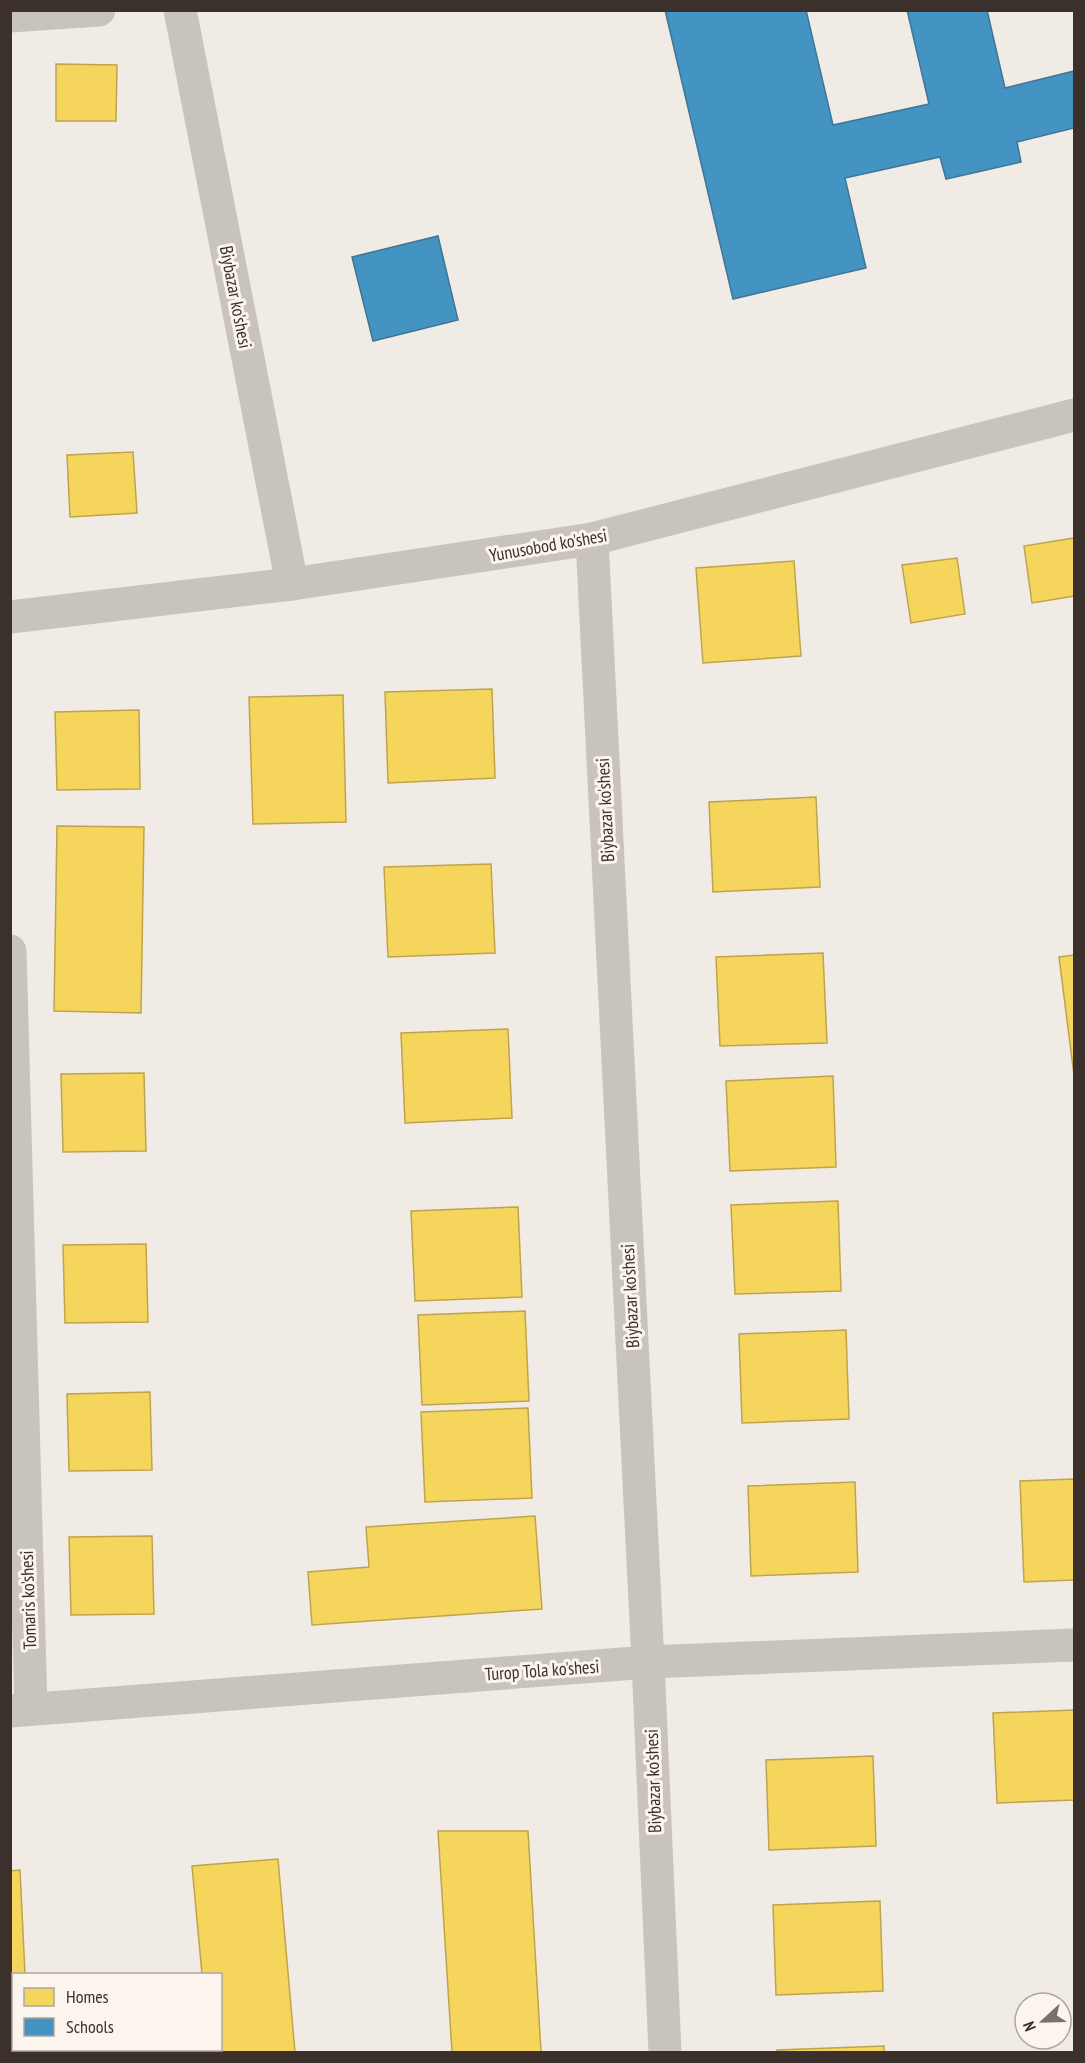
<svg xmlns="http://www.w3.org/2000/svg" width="1085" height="2063" viewBox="0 0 1085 2063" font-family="'PT Sans Narrow',sans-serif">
<rect width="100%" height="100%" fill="#f0ebe5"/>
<g fill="#f6d55c" stroke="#bea44d" stroke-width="1.5">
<path d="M 56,64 L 117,65 L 116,121 L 56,121 Z"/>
<path d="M 133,452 L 137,513 L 70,517 L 67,455 Z"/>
<path d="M 1074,538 L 1074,596 L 1032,603 L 1024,546 Z"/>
<path d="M 957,558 L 965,614 L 911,623 L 902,565 Z"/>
<path d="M 794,561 L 801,656 L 703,663 L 696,568 Z"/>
<path d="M 492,689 L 495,778 L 388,783 L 385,692 Z"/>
<path d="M 343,695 L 346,822 L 253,824 L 249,697 Z"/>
<path d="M 139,710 L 140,789 L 57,790 L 55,712 Z"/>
<path d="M 816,797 L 820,887 L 713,892 L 709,802 Z"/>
<path d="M 57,826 L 144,827 L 141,1013 L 54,1011 Z"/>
<path d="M 491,864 L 495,953 L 388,957 L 384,867 Z"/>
<path d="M 823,953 L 827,1043 L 720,1046 L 716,957 Z"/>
<path d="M 1074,955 L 1074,1075 L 1059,957 Z"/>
<path d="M 508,1029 L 512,1118 L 405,1123 L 401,1033 Z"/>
<path d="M 144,1073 L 146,1151 L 63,1152 L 61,1074 Z"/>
<path d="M 833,1076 L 836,1167 L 730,1171 L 726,1081 Z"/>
<path d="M 838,1201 L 841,1291 L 735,1294 L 731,1205 Z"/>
<path d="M 518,1207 L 522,1297 L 415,1301 L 411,1211 Z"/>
<path d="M 146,1244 L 148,1322 L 65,1323 L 63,1245 Z"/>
<path d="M 525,1311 L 529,1401 L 422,1405 L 418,1315 Z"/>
<path d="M 846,1330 L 849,1419 L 742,1423 L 739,1334 Z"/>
<path d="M 150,1392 L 152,1470 L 69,1471 L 67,1394 Z"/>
<path d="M 528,1408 L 532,1498 L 425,1502 L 421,1412 Z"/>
<path d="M 1074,1479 L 1074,1580 L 1024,1582 L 1020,1481 Z"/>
<path d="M 855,1482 L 858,1572 L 751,1576 L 748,1486 Z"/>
<path d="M 535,1516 L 542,1609 L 312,1625 L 308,1572 L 369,1567 L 366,1527 Z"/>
<path d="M 152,1536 L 154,1614 L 71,1615 L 69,1537 Z"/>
<path d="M 1074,1710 L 1074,1800 L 997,1803 L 993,1713 Z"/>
<path d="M 873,1756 L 876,1846 L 769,1850 L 766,1760 Z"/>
<path d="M 438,1831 L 528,1831 L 541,2052 L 452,2052 Z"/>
<path d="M 278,1859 L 295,2052 L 209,2052 L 208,2050 L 220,2050 L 220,1974 L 202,1974 L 192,1866 Z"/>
<path d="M 20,1870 L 25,1974 L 14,1974 L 14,2050 L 29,2050 L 29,2052 L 10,2052 L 10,1871 Z"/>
<path d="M 880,1901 L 883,1991 L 776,1995 L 773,1905 Z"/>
<path d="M 884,2046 L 884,2052 L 777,2052 L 777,2050 Z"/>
</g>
<g fill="#4393c3" stroke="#417595" stroke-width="1.5">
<path d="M 665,10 L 806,10 L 833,125 L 929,104 L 907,10 L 987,10 L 1005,88 L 1074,71 L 1074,128 L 1017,142 L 1021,162 L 946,179 L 940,157 L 845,178 L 866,268 L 733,299 Z"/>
<path d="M 438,236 L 458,320 L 373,341 L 352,257 Z"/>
</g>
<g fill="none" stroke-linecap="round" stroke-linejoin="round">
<g stroke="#c9c3be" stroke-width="33">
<path d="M 180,10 L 292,584"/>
<path d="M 10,16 L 99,10"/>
<path d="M 592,539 L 648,1662 L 665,2052"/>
<path d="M 10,617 L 292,584 L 592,539 L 1074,415"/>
<path d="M 10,951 L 31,1709"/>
<path d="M 10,1711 L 648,1662 L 1074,1645"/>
</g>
</g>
<g text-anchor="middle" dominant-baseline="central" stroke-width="6" stroke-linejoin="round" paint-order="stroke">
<g font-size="18" fill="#3b302b" stroke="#fbf5ee">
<text transform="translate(236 297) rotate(79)">Biybazar ko'shesi</text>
<text transform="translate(548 545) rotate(-10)">Yunusobod ko'shesi</text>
<text transform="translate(605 810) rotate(-93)">Biybazar ko'shesi</text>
<text transform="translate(630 1296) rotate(-93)">Biybazar ko'shesi</text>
<text transform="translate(28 1600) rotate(-92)">Tomaris ko'shesi</text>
<text transform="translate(542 1670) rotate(-4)">Turop Tola ko'shesi</text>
<text transform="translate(653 1781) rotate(-92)">Biybazar ko'shesi</text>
</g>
</g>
<rect width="1085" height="2063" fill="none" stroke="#3b302b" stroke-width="24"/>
<rect x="12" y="1973" width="210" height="78" fill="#fbf5ee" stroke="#aea6a0" stroke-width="1.5"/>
<rect x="24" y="1988" width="30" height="18" fill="#f6d55c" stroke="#aea6a0" stroke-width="1.5"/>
<text x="66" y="2003" font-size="18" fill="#3b302b">Homes</text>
<rect x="24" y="2018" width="30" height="18" fill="#4393c3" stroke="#aea6a0" stroke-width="1.5"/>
<text x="66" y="2033" font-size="18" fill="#3b302b">Schools</text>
<g transform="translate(1043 2021) rotate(248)"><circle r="28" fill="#fbf5ee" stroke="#aea6a0" stroke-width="1.5"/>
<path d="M0-4.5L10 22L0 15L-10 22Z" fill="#7a716c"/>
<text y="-9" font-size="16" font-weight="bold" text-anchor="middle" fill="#3b302b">N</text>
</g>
</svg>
